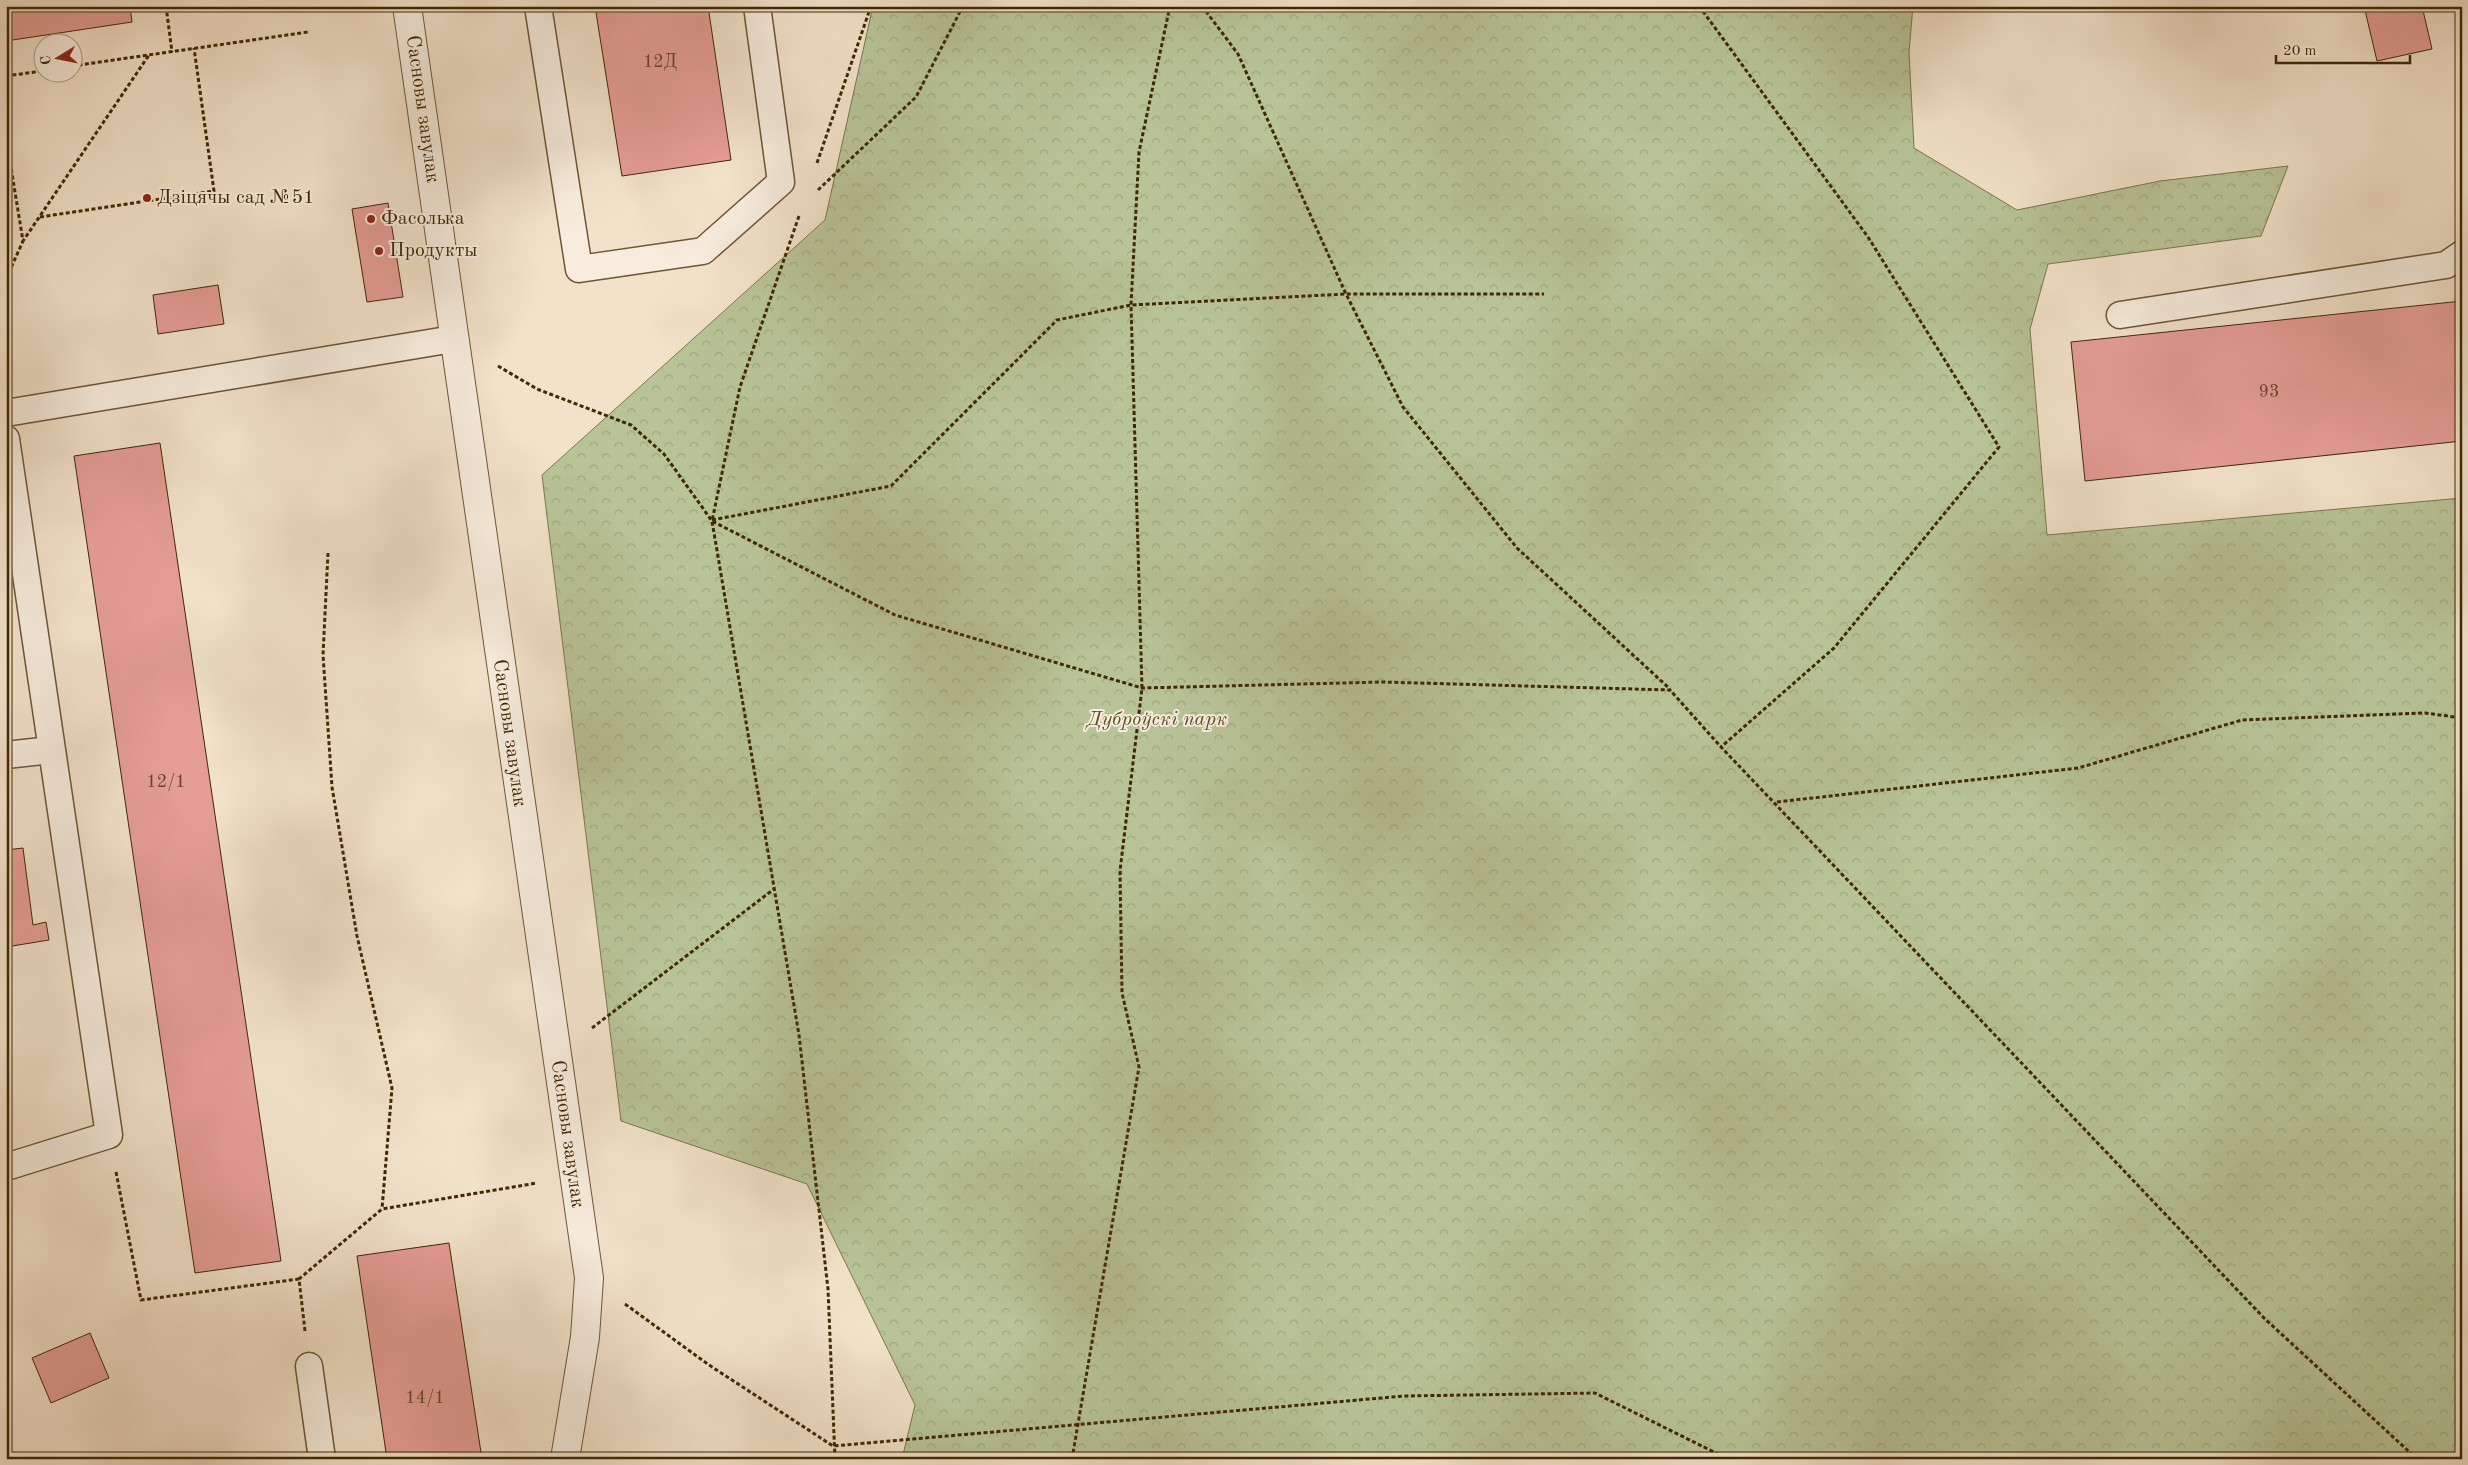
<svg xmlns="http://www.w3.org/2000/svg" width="2468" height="1465" viewBox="0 0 2468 1465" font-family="'Old Standard TT',serif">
<defs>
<pattern id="forest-crowns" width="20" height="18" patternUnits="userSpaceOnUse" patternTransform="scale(1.25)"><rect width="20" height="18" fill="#b8c498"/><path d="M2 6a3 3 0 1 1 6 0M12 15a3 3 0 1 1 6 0" fill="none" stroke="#9fa881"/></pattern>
</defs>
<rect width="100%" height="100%" fill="#f2e2ca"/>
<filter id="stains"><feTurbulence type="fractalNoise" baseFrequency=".004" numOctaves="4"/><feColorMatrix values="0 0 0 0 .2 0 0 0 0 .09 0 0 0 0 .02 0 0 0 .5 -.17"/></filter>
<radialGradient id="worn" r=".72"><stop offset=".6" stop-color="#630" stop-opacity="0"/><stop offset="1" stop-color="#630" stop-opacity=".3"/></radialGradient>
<path fill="url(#forest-crowns)" stroke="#7c764e" d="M 873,6 L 1913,6 L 1909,52 L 1914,148 L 2017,210 L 2160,181 L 2288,166 L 2261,236 L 2048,264 L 2030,329 L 2047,535 L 2462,498 L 2462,1459 L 902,1459 L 915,1405 L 807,1184 L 621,1121 L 542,475 L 825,220 Z"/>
<g fill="#e59d95" stroke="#3f2803">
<path d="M 6,6 L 130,6 L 132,22 L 6,41 Z"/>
<path d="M 595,6 L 708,6 L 731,160 L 622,176 Z"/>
<path d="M 2364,6 L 2422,6 L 2432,49 L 2377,61 Z"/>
<path d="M 388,203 L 403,297 L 367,302 L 352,209 Z"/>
<path d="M 218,285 L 224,324 L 158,334 L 153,295 Z"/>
<path d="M 2462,301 L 2462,441 L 2085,481 L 2071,342 Z"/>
<path d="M 160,443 L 281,1261 L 195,1273 L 74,456 Z"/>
<path d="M 23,848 L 33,925 L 46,922 L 49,940 L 6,947 L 6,850 Z"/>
<path d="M 449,1243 L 482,1459 L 387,1459 L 357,1256 Z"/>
<path d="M 90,1333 L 109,1378 L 51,1403 L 32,1358 Z"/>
</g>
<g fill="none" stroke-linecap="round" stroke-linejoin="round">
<defs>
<g id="service">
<path d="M 538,6 L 579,269 L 703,251 L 781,182 L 757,6"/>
<path d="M 2120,315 L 2446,265 L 2462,254"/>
<path d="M 6,413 L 453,339"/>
<path d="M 6,439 L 109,1135 L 6,1167"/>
<path d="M 6,755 L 51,750"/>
<path d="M 309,1366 L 322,1459"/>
</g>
<path id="minor" d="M 407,6 L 589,1278 L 585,1337 L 565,1459"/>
</defs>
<use href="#service" stroke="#6c5635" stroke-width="29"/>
<use href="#minor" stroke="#6c5635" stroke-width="30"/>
<g stroke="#3f2803" stroke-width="3" stroke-dasharray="4 2.5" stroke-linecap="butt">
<path d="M 166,6 L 172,52"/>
<path d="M 1202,6 L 1238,54 L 1346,294 L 1403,407 L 1517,548 L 1670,689"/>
<path d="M 1699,6 L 1868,237 L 1999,447 L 1834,648 L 1721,747"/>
<path d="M 72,66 L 308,32"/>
<path d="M 6,76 L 42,71"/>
<path d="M 6,137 L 23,241 L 149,55"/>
<path d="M 817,163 L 871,6"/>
<path d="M 818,190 L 916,97 L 963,6"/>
<path d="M 799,216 L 740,387 L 712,521 L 799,1035 L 828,1289 L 835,1459"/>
<path d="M 40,217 L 214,191 L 194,48"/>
<path d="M 6,279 L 23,241"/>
<path d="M 498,366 L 537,389 L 631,425 L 664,454 L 712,521 L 895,615 L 1142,688 L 1382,682 L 1670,690 L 1721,747 L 2264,1318 L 2417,1459"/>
<path d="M 712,520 L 891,486 L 1057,320 L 1131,305 L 1346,294 L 1544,294"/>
<path d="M 328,553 L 323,655 L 332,787 L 357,936 L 392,1088 L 382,1209"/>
<path d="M 1777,802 L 2078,768 L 2242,720 L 2425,713 L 2462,718"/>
<path d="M 592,1028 L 774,889"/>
<path d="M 116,1172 L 141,1300 L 299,1279"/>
<path d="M 625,1304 L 709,1365 L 833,1446 L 1404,1396 L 1595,1393 L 1728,1459"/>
<path d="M 305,1331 L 299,1279 L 382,1209 L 537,1183"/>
<path d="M 1072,1459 L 1139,1067 L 1122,993 L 1120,871 L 1142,688 L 1131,305 L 1139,152 L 1170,6"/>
</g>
<use href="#service" stroke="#f7ecdd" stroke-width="26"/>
<use href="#minor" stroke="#f7ecdd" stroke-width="28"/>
</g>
<g fill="#8f2418" stroke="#f7ecdd" stroke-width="2">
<circle cx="147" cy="198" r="5"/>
<circle cx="371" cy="219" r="5"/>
<circle cx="379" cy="251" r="5"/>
</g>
<g text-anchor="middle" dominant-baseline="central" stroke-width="4" stroke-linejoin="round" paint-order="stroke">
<g font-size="18" fill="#684528">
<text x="660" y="62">12Д</text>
<text x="2269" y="392">93</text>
<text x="166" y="782">12/1</text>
<text x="425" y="1398">14/1</text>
</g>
<g font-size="20" fill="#3f2803" stroke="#f7ecdd">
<text transform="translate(422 109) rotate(82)">Сасновы завулак</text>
<text transform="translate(509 733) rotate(82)">Сасновы завулак</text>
<text transform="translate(567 1134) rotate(82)">Сасновы завулак</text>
</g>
<g font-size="20" fill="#3f2803" stroke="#f7ecdd" text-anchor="start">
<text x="157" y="198">Дзіцячы сад №51</text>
<text x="381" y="219">Фасолька</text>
<text x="389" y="251">Продукты</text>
</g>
<g font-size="20" font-style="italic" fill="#5d4f28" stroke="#f7ecdd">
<text x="1157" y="720">Дуброўскі парк</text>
</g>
</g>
<rect width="2468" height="1465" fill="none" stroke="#f2e2ca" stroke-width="25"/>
<rect x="8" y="8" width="2453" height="1450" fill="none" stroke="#3f2803" stroke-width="2.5"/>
<rect x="12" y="12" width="2443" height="1440" fill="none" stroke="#3f2803"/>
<g transform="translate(58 58) rotate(260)"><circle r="24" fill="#f7ecdd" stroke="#ad9e86"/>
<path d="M0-4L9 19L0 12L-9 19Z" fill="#8f2418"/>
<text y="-8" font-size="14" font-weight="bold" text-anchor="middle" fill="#3f2803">С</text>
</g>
<path d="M2276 55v8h134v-8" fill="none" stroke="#3f2803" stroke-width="2.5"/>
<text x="2283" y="55" font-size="15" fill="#3f2803" stroke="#f7ecdd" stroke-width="4" paint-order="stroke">20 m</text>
<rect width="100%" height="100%" filter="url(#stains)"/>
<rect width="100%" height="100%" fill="url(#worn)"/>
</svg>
